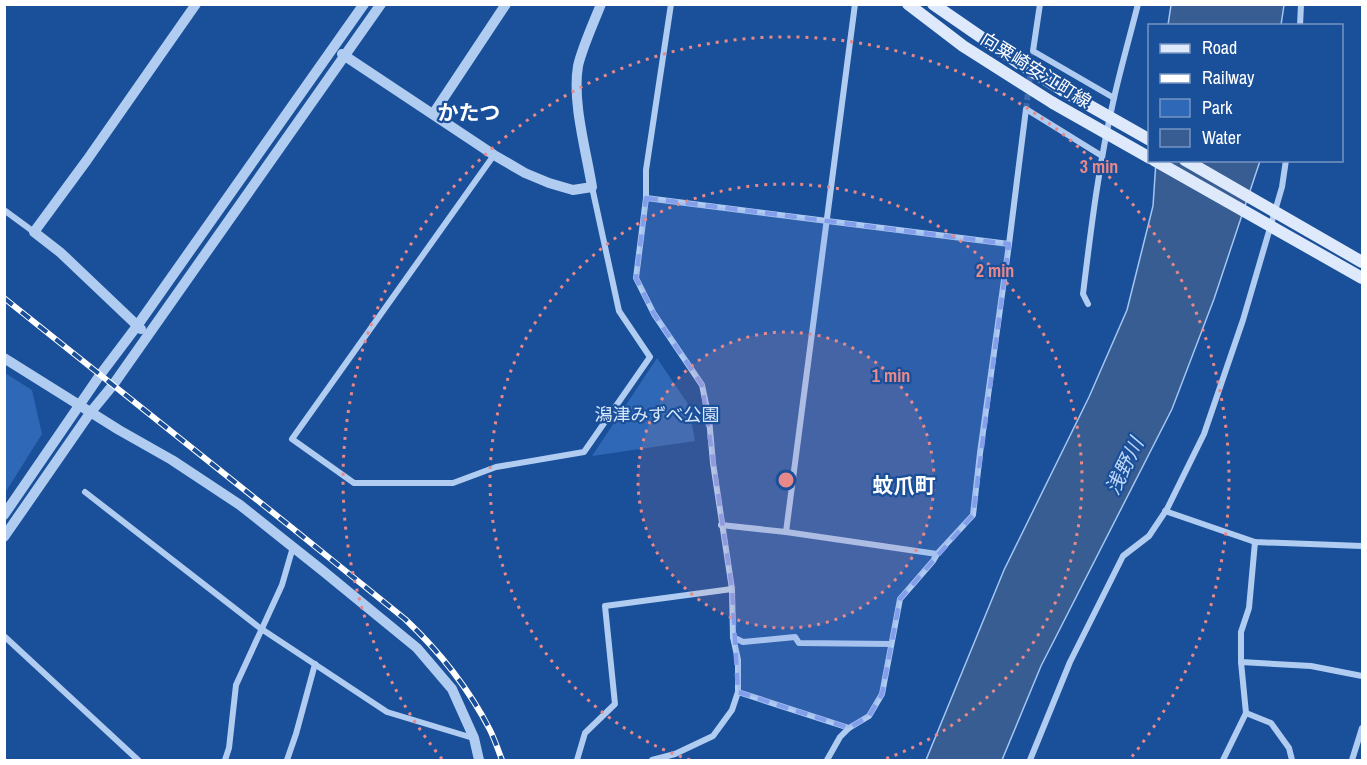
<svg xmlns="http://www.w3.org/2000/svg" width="1367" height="765" viewBox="0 0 1367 765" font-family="'Archivo Narrow','Noto Sans JP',sans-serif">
<rect width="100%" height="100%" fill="#1a4f9a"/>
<g fill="#2e68b7">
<path d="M 657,358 L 688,404 L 695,441 L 592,456 Z"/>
<path d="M 5,373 L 32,390 L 42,434 L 5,493 Z"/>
</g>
<g fill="#385d93" stroke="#a3c6f3" stroke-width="1.5">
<path d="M 1171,5 L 1171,4 L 1284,5 L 1281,25 L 1168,25 Z"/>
<path d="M 1156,161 L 1260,161 L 1214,299 L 1172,409 L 1041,666 L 1002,760 L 926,760 L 1004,570 L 1089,397 L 1127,310 L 1153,206 Z"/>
</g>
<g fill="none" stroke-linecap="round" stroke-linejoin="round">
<path stroke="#3c69a9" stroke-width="6" stroke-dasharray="6 3" stroke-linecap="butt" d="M 1026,109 L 1033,51"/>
<g stroke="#b0ccf1" stroke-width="6">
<path d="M 1040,4 L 1033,51 L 1114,98"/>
<path d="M 1300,26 L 1301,4"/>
<path d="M 494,155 L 292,439 L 354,483 L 453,483 L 496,467 L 584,452 L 650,357 L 619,311 L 592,187"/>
<path d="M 646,198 L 1009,244"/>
<path d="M 4,210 L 34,232"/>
<path d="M 1088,304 L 1083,294 C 1091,228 1099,163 1114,98 C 1121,67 1130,36 1138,4"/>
<path d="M 85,492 L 260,628 L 387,712 L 473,738"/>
<path d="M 1165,511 L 1255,542 L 1362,546"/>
<path d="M 721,525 L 786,532 L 855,4"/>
<path d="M 786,532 L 937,554"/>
<path d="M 1255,542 L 1249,608 L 1241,632 L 1241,662 L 1311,666 L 1362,676"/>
<path d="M 4,636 L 138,760"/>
<path d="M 733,637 L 743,642 L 795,637 L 799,643 L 891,644"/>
<path d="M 1241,662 L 1246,713 L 1271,723 L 1289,748 L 1292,760"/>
<path d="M 738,692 L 849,728"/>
<path d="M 225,760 L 229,748 L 236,685 L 282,585 L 293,547"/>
<path d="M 287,760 L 296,734 L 315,664"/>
<path d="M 577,760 L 585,733 L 615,704 L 605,606 L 732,589"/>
<path d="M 652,760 L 675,754 L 713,736 L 732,710 L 738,692 L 738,660 L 733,637 L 732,589 L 713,463 L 709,418 L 702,385 L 654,314 L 636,278 L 646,198 L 646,170 L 671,4"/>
<path d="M 827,760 L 840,737 L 849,728 L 869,716 L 882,694 L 900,599 L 933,561 L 937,554 L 973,515 L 980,453 L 1009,244 L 1026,109 L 1102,156"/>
<path d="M 1030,760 L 1070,662 L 1123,556 L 1149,536 L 1167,509 L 1204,434 L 1243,320 L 1282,187 L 1286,160"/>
<path d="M 1223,760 L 1246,713"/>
<path d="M 1352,760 L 1362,728"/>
</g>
<g stroke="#b0ccf1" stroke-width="10">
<path d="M 342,54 L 494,155 L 525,173 L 549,183 L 573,190 L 592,187 C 586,150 572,102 578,66 C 582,48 594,22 601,4"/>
<path d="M 433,114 L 506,4"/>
<path d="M 141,329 L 61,253 L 34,232 L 87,160 L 196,4"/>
<path d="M 4,358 L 119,430 L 172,460 L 240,505 L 323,571 L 417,648 L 452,689 L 474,738 L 479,760"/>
<path d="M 4,515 L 100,375 L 137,326 L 364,4"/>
<path d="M 4,537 L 90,413 L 113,385 L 381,4"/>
</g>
<g stroke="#deeafc" stroke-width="12">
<path d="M 908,4 L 963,46 L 1053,103"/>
<path d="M 933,4 L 1020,64 L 1062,90"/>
</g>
<defs>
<path id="rail" d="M 4,298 L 291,527 L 405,619 C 439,651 469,689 490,730 C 495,740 498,750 502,760"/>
</defs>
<use href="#rail" stroke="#fff" stroke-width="6"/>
<use href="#rail" stroke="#1a4f9a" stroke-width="4" stroke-dasharray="11" stroke-linecap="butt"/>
<g stroke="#deeafc" stroke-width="12">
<path d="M 1062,90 L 1150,140"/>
<path d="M 1053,103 L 1150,158"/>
<path d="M 1154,160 L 1362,278"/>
<path d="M 1185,160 L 1362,262"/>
</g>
</g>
<path fill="#839eea" fill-opacity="0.2" stroke="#839eea" stroke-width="4.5" stroke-dasharray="12 8" stroke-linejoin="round" d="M 646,198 L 1009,244 L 973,515 L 900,599 L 882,694 L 869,716 L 849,728 L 738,692 L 732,589 L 702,385 L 654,314 L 636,278 Z"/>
<circle cx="786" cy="480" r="148" fill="#e88989" fill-opacity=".12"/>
<g fill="none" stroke="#e88989" stroke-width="3" stroke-dasharray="3 6">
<circle cx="786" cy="480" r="148"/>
<path d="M690 760A296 296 0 1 1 882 760"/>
<path d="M442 759A443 443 0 1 1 1130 759"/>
</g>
<g text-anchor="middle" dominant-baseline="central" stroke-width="4.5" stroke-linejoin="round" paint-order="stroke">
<g font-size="18" fill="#fff" stroke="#1a4f9a">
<text transform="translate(1036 70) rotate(32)">向粟崎安江町線</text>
</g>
<g font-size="18" fill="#d7e7fc" stroke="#1a4f9a">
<text x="657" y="414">潟津みずべ公園</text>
</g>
<g font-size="20" font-style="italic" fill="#bdd6f7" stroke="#1a4f9a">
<text transform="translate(1124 466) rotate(-64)">浅野川</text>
</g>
<g font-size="21" font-weight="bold" fill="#fff" stroke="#1a4f9a">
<text x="469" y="112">かたつ</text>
<text x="904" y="485">蚊爪町</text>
</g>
</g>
<circle cx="786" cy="480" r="9" fill="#e88989" stroke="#1a4f9a" stroke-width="3"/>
<g font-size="18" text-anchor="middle" font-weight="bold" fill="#e88989" stroke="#1a4f9a" stroke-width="4.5" stroke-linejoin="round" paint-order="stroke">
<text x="1099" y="173">3 min</text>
<text x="995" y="277">2 min</text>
<text x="891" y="382">1 min</text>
</g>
<rect width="1367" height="765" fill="none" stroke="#ffffff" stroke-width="12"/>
<rect x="1148" y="24" width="195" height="138" fill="#1a4f9a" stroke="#7695c2" stroke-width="1.5"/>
<rect x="1160" y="44" width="30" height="9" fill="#deeafc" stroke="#7695c2" stroke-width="1.5"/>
<text x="1202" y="54" font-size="18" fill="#ffffff">Road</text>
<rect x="1160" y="74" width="30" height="9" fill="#ffffff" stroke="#7695c2" stroke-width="1.5"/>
<text x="1202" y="84" font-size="18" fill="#ffffff">Railway</text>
<rect x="1160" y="99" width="30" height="18" fill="#2e68b7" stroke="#7695c2" stroke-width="1.5"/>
<text x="1202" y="114" font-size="18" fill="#ffffff">Park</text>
<rect x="1160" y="129" width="30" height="18" fill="#385d93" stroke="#7695c2" stroke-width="1.5"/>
<text x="1202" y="144" font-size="18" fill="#ffffff">Water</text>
</svg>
